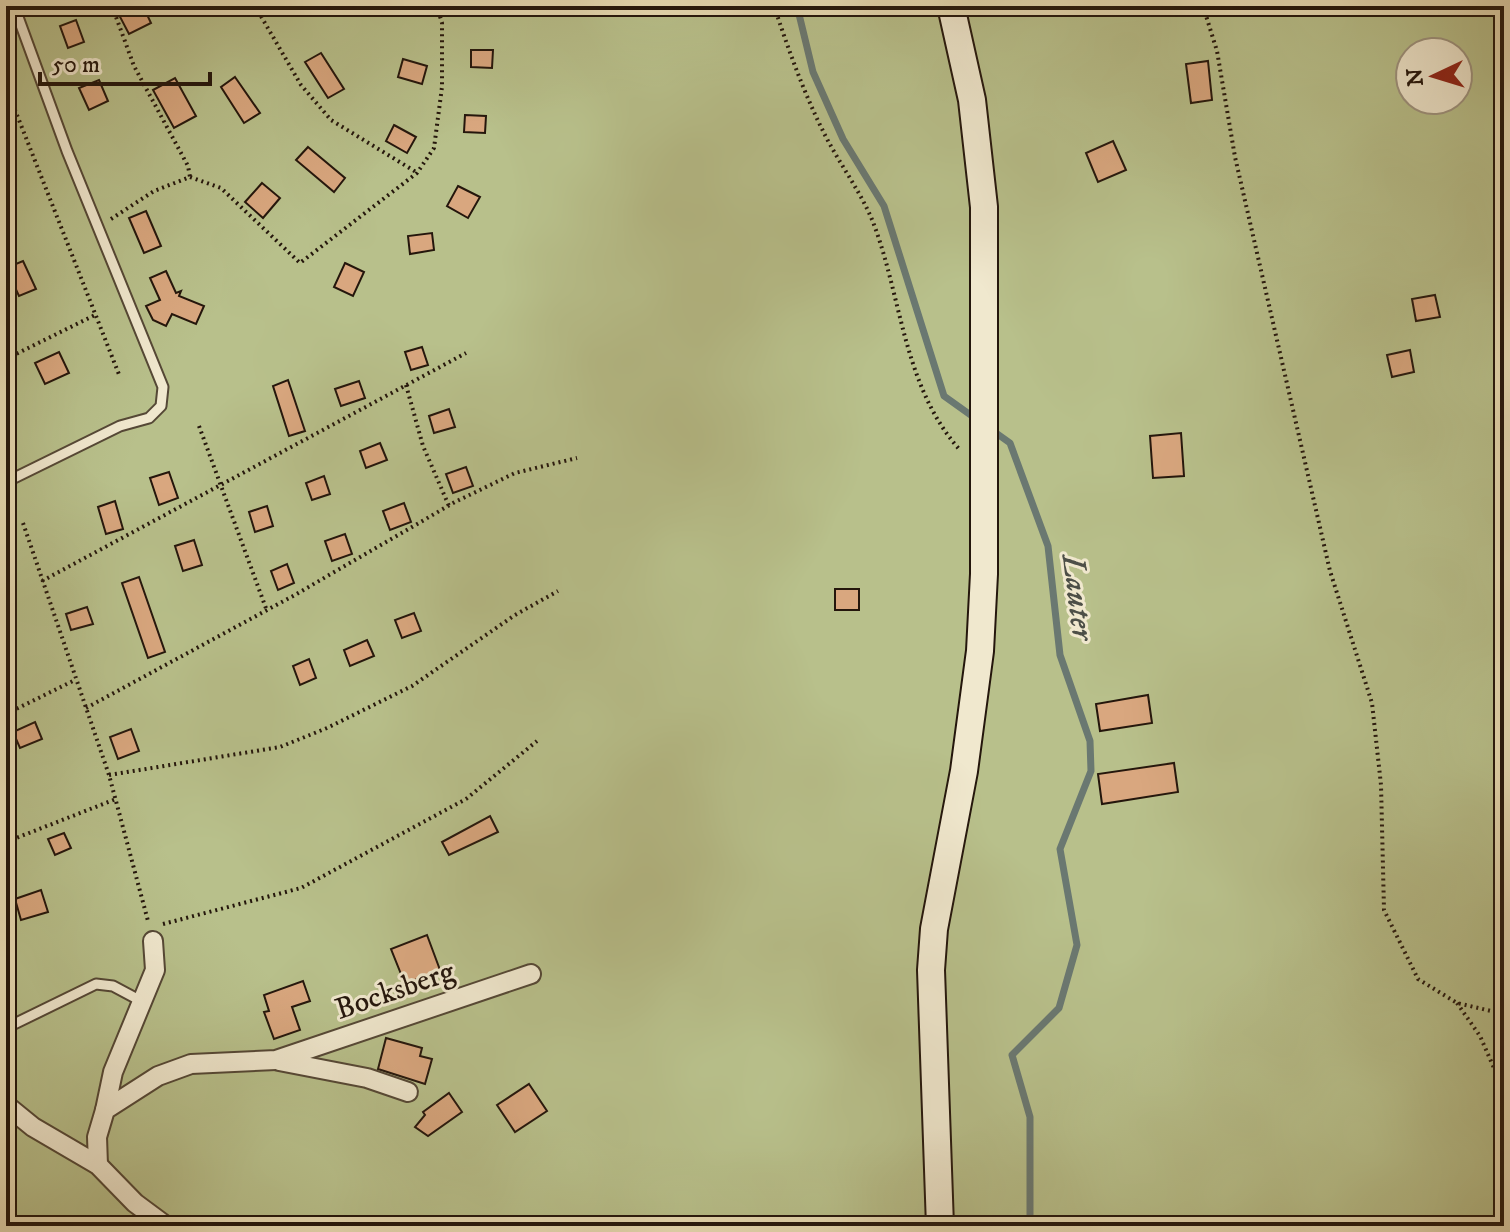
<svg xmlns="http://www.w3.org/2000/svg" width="1510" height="1232" viewBox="0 0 1510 1232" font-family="'IM FELL DW Pica',serif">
<rect width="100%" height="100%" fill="#e8dcb4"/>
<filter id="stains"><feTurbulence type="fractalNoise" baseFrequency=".0025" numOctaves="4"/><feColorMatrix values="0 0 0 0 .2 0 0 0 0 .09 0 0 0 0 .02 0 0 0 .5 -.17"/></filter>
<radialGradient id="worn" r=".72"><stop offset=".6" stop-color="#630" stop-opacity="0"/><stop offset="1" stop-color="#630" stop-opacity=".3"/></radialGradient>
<path fill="#b8c08b" stroke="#6e6b4c" stroke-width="2" fill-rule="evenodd" d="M 6,6 L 1504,6 L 1504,1226 L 6,1226 ZM 1410,52 L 1458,52 L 1458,100 L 1410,100 Z"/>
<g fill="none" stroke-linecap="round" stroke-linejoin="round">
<g stroke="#6a7871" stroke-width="7">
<path d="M 797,6 L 813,72 L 843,139 L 884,206 L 944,396 L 979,421"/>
<path d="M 989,428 L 1010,443 L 1048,546 L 1060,655 L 1090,741 L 1091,771 L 1060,849 L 1077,945 L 1059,1008 L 1012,1055 L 1030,1117 L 1030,1226"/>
</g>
</g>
<g fill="#d9a77f" stroke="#24160c" stroke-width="2">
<path d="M 132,6 L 143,6 L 151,23 L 129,34 L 118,13 Z"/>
<path d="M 76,20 L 84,42 L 68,48 L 60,26 Z"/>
<path d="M 471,50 L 493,50 L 492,68 L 471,67 Z"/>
<path d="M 321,53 L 344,89 L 328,98 L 305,62 Z"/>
<path d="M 403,59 L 427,66 L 422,84 L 398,77 Z"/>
<path d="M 1208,61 L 1212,100 L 1191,103 L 1186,64 Z"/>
<path d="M 235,77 L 260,113 L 244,123 L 221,87 Z"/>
<path d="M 175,78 L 196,116 L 174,128 L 153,90 Z"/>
<path d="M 99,80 L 108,101 L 89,110 L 79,88 Z"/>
<path d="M 465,115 L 486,116 L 485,133 L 464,132 Z"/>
<path d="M 394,125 L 416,137 L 407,153 L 386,141 Z"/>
<path d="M 1113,141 L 1126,170 L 1098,182 L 1086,153 Z"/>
<path d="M 308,147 L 345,178 L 334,192 L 296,160 Z"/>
<path d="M 262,183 L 280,198 L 263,218 L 245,202 Z"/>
<path d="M 458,186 L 480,197 L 468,218 L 447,206 Z"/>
<path d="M 146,211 L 161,246 L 144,253 L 129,218 Z"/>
<path d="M 432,233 L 434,250 L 410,254 L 408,236 Z"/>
<path d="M 23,261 L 36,289 L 19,296 L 6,268 Z"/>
<path d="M 345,263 L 364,272 L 353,296 L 334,287 Z"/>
<path d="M 166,271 L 176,293 L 181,291 L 179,296 L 204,306 L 196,324 L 172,314 L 166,326 L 153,320 L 146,306 L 160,300 L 150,278 Z"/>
<path d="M 1435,295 L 1440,317 L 1416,321 L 1412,299 Z"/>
<path d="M 422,347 L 428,365 L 411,370 L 405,352 Z"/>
<path d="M 1410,350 L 1414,372 L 1392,377 L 1387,355 Z"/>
<path d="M 59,352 L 69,373 L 45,384 L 35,363 Z"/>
<path d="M 288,380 L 305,431 L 289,436 L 273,386 Z"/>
<path d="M 359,381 L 365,398 L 341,406 L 335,389 Z"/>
<path d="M 449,409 L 455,427 L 434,433 L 429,416 Z"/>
<path d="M 1181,433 L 1184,476 L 1153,478 L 1150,436 Z"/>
<path d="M 380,443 L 387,460 L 366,468 L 360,451 Z"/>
<path d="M 466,467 L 473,486 L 453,493 L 446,474 Z"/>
<path d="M 169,472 L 178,498 L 159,505 L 150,478 Z"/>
<path d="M 324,476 L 330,494 L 312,500 L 306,483 Z"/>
<path d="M 115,501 L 123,529 L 106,534 L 98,507 Z"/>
<path d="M 404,503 L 411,522 L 390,530 L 383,511 Z"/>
<path d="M 267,506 L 273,526 L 255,532 L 249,512 Z"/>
<path d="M 345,534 L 352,554 L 332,561 L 325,541 Z"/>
<path d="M 194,540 L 202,565 L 183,571 L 175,546 Z"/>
<path d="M 287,564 L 294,583 L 278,590 L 271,571 Z"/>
<path d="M 139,577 L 165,652 L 148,658 L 122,583 Z"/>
<rect x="835" y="589" width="24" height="21"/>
<path d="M 87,607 L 93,624 L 71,630 L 66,614 Z"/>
<path d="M 414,613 L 421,631 L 402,638 L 395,620 Z"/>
<path d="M 367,640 L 374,656 L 350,666 L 344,650 Z"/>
<path d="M 309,659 L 316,678 L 300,685 L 293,666 Z"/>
<path d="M 1148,695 L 1152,723 L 1100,731 L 1096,704 Z"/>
<path d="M 35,722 L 42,739 L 20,748 L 13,732 Z"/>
<path d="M 131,729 L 139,751 L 118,759 L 110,737 Z"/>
<path d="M 1174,763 L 1178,792 L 1102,804 L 1098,774 Z"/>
<path d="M 490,816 L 498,832 L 449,855 L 442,842 Z"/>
<path d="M 64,833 L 71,848 L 55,855 L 48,839 Z"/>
<path d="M 41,890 L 48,912 L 21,920 L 15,899 Z"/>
<path d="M 427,935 L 440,970 L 405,984 L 391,949 Z"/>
<path d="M 303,981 L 310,1001 L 292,1007 L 300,1030 L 274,1039 L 264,1012 L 269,1011 L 264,995 Z"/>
<path d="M 386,1038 L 422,1048 L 420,1056 L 432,1059 L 425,1084 L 378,1069 Z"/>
<path d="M 529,1084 L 547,1111 L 515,1132 L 497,1105 Z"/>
<path d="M 449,1093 L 462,1112 L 428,1136 L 415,1127 L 425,1115 L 423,1112 Z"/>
</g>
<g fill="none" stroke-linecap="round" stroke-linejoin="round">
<defs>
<g id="lane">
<path d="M 6,482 L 120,426 L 149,418 L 161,406 L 163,387 L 67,151 L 14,6"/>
<path d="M 6,1028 L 96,984 L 113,986 L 143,1002"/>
</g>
<g id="street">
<path d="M 279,1061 L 367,1078 L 408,1092"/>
<path d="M 6,1105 L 33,1127 L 98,1165 L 135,1203 L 166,1226"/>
<path d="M 105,1110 L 113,1072 L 155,970 L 153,941"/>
<path d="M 98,1165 L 97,1137 L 105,1110 L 158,1076 L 191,1064 L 276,1060 L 531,974"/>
</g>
<path id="secondary" d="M 940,1226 L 931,970 L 934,929 L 964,771 L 980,651 L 984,574 L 984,207 L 972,100 L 951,6"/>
</defs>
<use href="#lane" stroke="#554836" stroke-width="13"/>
<use href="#street" stroke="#554836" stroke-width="22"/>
<use href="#secondary" stroke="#24160c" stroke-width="30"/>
<g stroke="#24160c" stroke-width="4" stroke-dasharray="2 4" stroke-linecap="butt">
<path d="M 112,6 L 134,66 L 188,166 L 190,177"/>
<path d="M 255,6 L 301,85 L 331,120 L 416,172"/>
<path d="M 774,6 C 788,48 803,91 823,131 C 838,162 860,190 873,222 C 902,298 903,385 959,449"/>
<path d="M 1203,6 L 1217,51 L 1235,157 L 1330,571 L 1372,703 L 1381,785 L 1384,910 L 1418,979 L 1457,1003 L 1504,1014"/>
<path d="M 6,87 L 120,377"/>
<path d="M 111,219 L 154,191 L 190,177 L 221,188 L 300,263 L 417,173 L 434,148 L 442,87 L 442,23 L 437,6"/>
<path d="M 6,359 L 97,314"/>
<path d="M 406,385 L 423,446 L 449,506"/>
<path d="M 199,426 L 267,611"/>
<path d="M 23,523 L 109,775 L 148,921"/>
<path d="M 42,581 L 466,353"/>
<path d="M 86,708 L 293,596 L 455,502 L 515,473 L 577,458"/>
<path d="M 6,714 L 75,680"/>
<path d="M 109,775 L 280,747 L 327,728 L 412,686 L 515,615 L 558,591"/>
<path d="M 6,842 L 116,799"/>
<path d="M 163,924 L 301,888 L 466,799 L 537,741"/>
<path d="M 1457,1003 L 1480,1036 L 1504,1091"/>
</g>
<use href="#lane" stroke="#f0e8ce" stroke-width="9"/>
<use href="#street" stroke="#f0e8ce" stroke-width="18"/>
<use href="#secondary" stroke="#f0e8ce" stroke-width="26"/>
</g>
<g text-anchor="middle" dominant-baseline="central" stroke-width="6" stroke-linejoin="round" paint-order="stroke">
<g font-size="30" fill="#24160c" stroke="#f0e8ce">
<text transform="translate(395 991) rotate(-19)">Bocksberg</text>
</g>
<g font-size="32" font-style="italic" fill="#4d4f47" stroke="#f0e8ce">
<text transform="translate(1077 597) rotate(83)">Lauter</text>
</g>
</g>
<rect width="1510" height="1232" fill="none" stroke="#e8dcb4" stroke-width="32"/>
<rect x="8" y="8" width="1494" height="1216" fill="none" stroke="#24160c" stroke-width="4"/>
<rect x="16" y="16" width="1478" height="1200" fill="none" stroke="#24160c" stroke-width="2"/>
<g transform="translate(1434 76) rotate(266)"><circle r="38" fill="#f0e8ce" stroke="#9e9480" stroke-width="2"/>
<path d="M0-6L14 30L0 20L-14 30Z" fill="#8f2418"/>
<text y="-12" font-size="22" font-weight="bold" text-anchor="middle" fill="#24160c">N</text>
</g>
<path d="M40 72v12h170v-12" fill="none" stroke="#24160c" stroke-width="4"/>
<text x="52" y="72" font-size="24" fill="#24160c" stroke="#f0e8ce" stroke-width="6" paint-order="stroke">50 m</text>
<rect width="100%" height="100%" filter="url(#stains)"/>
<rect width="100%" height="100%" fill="url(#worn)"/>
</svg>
